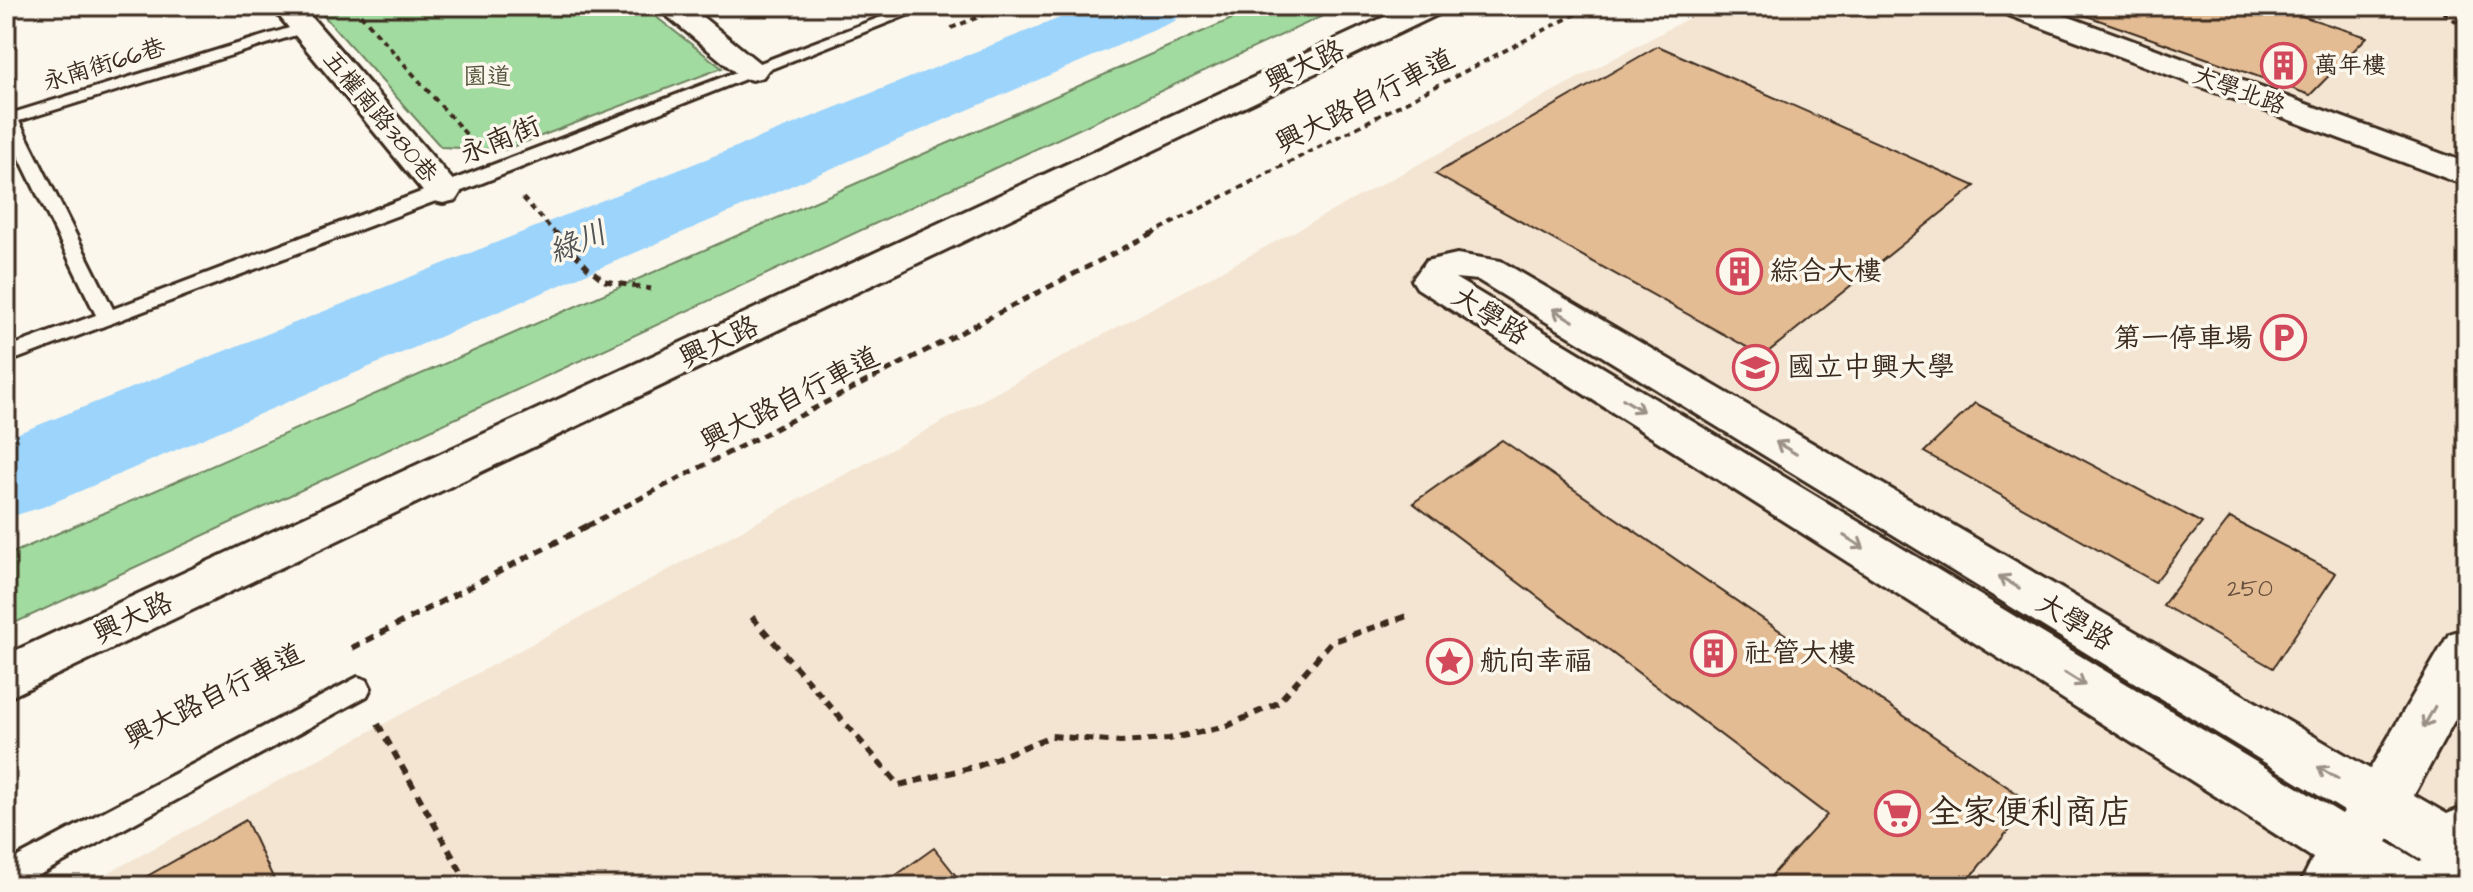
<svg xmlns="http://www.w3.org/2000/svg" width="2473" height="892" viewBox="0 0 2473 892" font-family="'Architects Daughter','LXGW WenKai TC',sans-serif">
<rect width="100%" height="100%" fill="#fbf7ec"/>
<filter id="ink" filterUnits="userSpaceOnUse"><feTurbulence type="fractalNoise" baseFrequency=".0125" numOctaves="2"/><feDisplacementMap in="SourceGraphic" scale="16" xChannelSelector="R" yChannelSelector="G"/><feConvolveMatrix kernelMatrix="1 2 1 2 8 2 1 2 1" color-interpolation-filters="sRGB"/></filter>
<g filter="url(#ink)">
<path fill="#f4e5d2" d="M 1711,6 L 2467,6 L 2467,886 L 84,886 Z"/>
<g fill="#a2dba0" stroke="#6e825f" stroke-width="2">
<path d="M 315,6 L 642,6 L 722,68 L 504,150 L 441,147 Z"/>
<path d="M 1261,6 L 1344,6 L 6,627 L 6,556 Z"/>
</g>
<g fill="none" stroke-linecap="round" stroke-linejoin="round">
<path fill="#9cd4fc" fill-rule="evenodd" d="M 1090,6 L 1186,6 L 1175,21 L 43,507 L 6,518 L 6,438 Z"/>
</g>
<g fill="#e4bc94" stroke="#3b2a1e" stroke-width="2">
<path d="M 2059,6 L 2271,6 L 2367,37 L 2310,95 Z"/>
<path d="M 1658,46 L 1975,186 L 1763,356 L 1435,174 Z"/>
<path d="M 1975,403 L 2202,523 L 2155,582 L 1924,452 Z"/>
<path d="M 1502,440 L 2031,803 L 1963,886 L 1762,886 L 1827,815 L 1413,503 Z"/>
<path d="M 2230,518 L 2336,573 L 2273,668 L 2163,605 Z"/>
<path d="M 246,820 L 277,886 L 130,886 Z"/>
<path d="M 934,848 L 964,886 L 881,886 Z"/>
</g>
<g fill="none" stroke-linecap="round" stroke-linejoin="round">
<defs>
<g id="service">
<path d="M 910,6 L 930,6 L 449,196 L 6,363 L 6,348 L 96,315 L 6,130 L 6,115 L 299,25 L 304,23 L 312,28 L 309,31 L 19,121 L 113,309 Z"/>
<path d="M 358,677 L 367,680 L 371,688 L 367,696 L 19,886 L 6,886 L 6,863 Z"/>
</g>
<g id="minor">
<path d="M 271,6 L 302,6 L 456,184 L 461,192 L 456,200 L 443,203 L 430,200 Z"/>
<path d="M 655,6 L 689,6 L 768,70 L 763,77 L 752,80 L 741,77 Z"/>
<path d="M 1408,6 L 1447,6 L 1443,12 L 6,699 L 6,655 Z"/>
<path d="M 1996,6 L 2039,6 L 2467,163 L 2467,186 L 2000,12 Z"/>
<path d="M 1457,254 L 1501,261 L 2370,769 L 2449,634 L 2467,628 L 2467,697 L 2414,795 L 2447,814 L 2467,806 L 2467,886 L 2299,886 L 2313,858 L 1417,288 L 1412,280 L 1426,261 ZM 1455,278 L 1478,280 L 2344,811 L 2342,814 ZM 2389,839 L 2422,860 L 2421,862 L 2387,842 Z"/>
</g>
</defs>
<use href="#service" stroke="#3b2a1e" stroke-width="6"/>
<use href="#minor" stroke="#3b2a1e" stroke-width="6"/>
<g stroke="#3b2a1e" stroke-width="4" stroke-dasharray="6 5" stroke-linecap="butt">
<path d="M 353,6 L 473,142"/>
<path d="M 2435,6 L 2467,29"/>
<path d="M 951,28 L 1006,6"/>
<path d="M 523,198 L 556,234"/>
<path d="M 1151,234 L 1591,6"/>
</g>
<g stroke="#3b2a1e" stroke-width="5" stroke-dasharray="8 6" stroke-linecap="butt">
<path d="M 555,232 L 588,268 L 605,281 L 651,289"/>
<path d="M 6,398 L 19,393"/>
<path d="M 587,526 L 1155,232"/>
</g>
<g stroke="#3b2a1e" stroke-width="6" stroke-dasharray="9 7" stroke-linecap="butt">
<path d="M 752,617 L 899,785 L 978,766 L 1051,736 L 1120,742 L 1169,739 L 1227,726 L 1278,703 L 1331,642 L 1407,616"/>
<path d="M 352,648 L 591,524"/>
<path d="M 378,724 L 469,886"/>
</g>
<use href="#service" fill="#fbf7ec" fill-rule="evenodd"/>
<use href="#minor" fill="#fbf7ec" fill-rule="evenodd"/>
</g>
<defs><path id="oneway-shaft" d="M-6 0H5M1.5-3L5.5 0L1.5 3" fill="none" stroke-width="1.6" stroke-linecap="round" stroke-linejoin="round" transform="scale(2)"/></defs>
<g stroke="#9b9085">
<use href="#oneway-shaft" transform="translate(1563 315) rotate(-149)"/>
<use href="#oneway-shaft" transform="translate(1633 405) rotate(32)"/>
<use href="#oneway-shaft" transform="translate(1786 448) rotate(-149)"/>
<use href="#oneway-shaft" transform="translate(1854 542) rotate(32)"/>
<use href="#oneway-shaft" transform="translate(2009 582) rotate(-149)"/>
<use href="#oneway-shaft" transform="translate(2075 679) rotate(32)"/>
<use href="#oneway-shaft" transform="translate(2429 717) rotate(119)"/>
<use href="#oneway-shaft" transform="translate(2328 773) rotate(-149)"/>
</g>
</g>
<defs>
<symbol id="building-ring" viewBox="-11 -11 22 22"><circle r="9.5" fill="#fbf7ec" stroke="#d1495b" stroke-width="1.5"/><path d="M-4-6H4V6H1V3H-1V6H-4ZM-2.5-4.3h1.7v1.8h-1.7ZM.8-4.3h1.7v1.8H.8ZM-2.5-1h1.7V.8h-1.7ZM.8-1h1.7V.8H.8Z" fill="#d1495b"/></symbol>
<symbol id="parking-ring" viewBox="-11 -11 22 22"><circle r="9.5" fill="#fbf7ec" stroke="#d1495b" stroke-width="1.5"/><path d="M-3.5-5.5H1a3.5 3.5 0 0 1 0 7H-1V5.5H-3.5ZM-1-3.4V-.6H.8a1.4 1.4 0 0 0 0-2.8Z" fill="#d1495b"/></symbol>
<symbol id="university-ring" viewBox="-11 -11 22 22"><circle r="9.5" fill="#fbf7ec" stroke="#d1495b" stroke-width="1.5"/><path d="M0-5L7-2L0 1L-7-2ZM-4 1L0 2.5L4 1V4Q0 6-4 4Z" fill="#d1495b"/></symbol>
<symbol id="sight-ring" viewBox="-11 -11 22 22"><circle r="9.5" fill="#fbf7ec" stroke="#d1495b" stroke-width="1.5"/><path d="M0-6L1.8-2.2L6-1.7L2.9 1.2L3.7 5.4L0 3.3L-3.7 5.4L-2.9 1.2L-6-1.7L-1.8-2.2Z" fill="#d1495b"/></symbol>
<symbol id="supermarket-ring" viewBox="-11 -11 22 22"><circle r="9.5" fill="#fbf7ec" stroke="#d1495b" stroke-width="1.5"/><path d="M-6-5.5h2.5l.6 2H6L4.5 2H-2.5L-4.4-4H-6ZM-1.5 3.2a1.3 1.3 0 1 0 .1 0ZM3 3.2a1.3 1.3 0 1 0 .1 0Z" fill="#d1495b"/></symbol>
</defs>
<g fill-rule="evenodd">
<use href="#building-ring" x="2258" y="40" width="51" height="51"/>
<use href="#building-ring" x="1714" y="246" width="51" height="51"/>
<use href="#parking-ring" x="2258" y="312" width="51" height="51"/>
<use href="#university-ring" x="1730" y="342" width="51" height="51"/>
<use href="#building-ring" x="1688" y="628" width="51" height="51"/>
<use href="#sight-ring" x="1424" y="636" width="51" height="51"/>
<use href="#supermarket-ring" x="1872" y="788" width="51" height="51"/>
</g>
<g text-anchor="middle" dominant-baseline="central" stroke-width="7" stroke-linejoin="round" paint-order="stroke">
<g font-size="24" fill="#3b2a1e" stroke="#fbf7ec">
<text transform="translate(104 65) rotate(-17)">永南街66巷</text>
<text transform="translate(2239 91) rotate(20)">大學北路</text>
<text transform="translate(380 117) rotate(50)">五權南路380巷</text>
</g>
<g font-size="24" fill="#3b2a1e" stroke="#fbf7ec" text-anchor="start">
<text x="2314" y="66">萬年樓</text>
</g>
<g font-size="24" fill="#55563e" stroke="#fbf7ec">
<text x="487" y="77">園道</text>
</g>
<g font-size="24" fill="#654e3c">
<text x="2250" y="589">250</text>
</g>
<g font-size="28" fill="#3b2a1e" stroke="#fbf7ec">
<text transform="translate(1305 66) rotate(-25)">興大路</text>
<text transform="translate(1365 101) rotate(-27)">興大路自行車道</text>
<text transform="translate(500 140) rotate(-22)">永南街</text>
<text transform="translate(1490 316) rotate(32)">大學路</text>
<text transform="translate(719 342) rotate(-25)">興大路</text>
<text transform="translate(790 399) rotate(-27)">興大路自行車道</text>
<text transform="translate(133 618) rotate(-25)">興大路</text>
<text transform="translate(2075 622) rotate(31)">大學路</text>
<text transform="translate(214 696) rotate(-27)">興大路自行車道</text>
</g>
<g font-size="28" fill="#3b2a1e" stroke="#fbf7ec" text-anchor="start">
<text x="1770" y="271">綜合大樓</text>
<text x="2253" y="338" text-anchor="end">第一停車場</text>
<text x="1787" y="367">國立中興大學</text>
<text x="1744" y="653">社管大樓</text>
<text x="1480" y="661">航向幸福</text>
</g>
<g font-size="30" font-style="italic" fill="#535456" stroke="#fbf7ec">
<text transform="translate(578 243) rotate(-22)">綠川</text>
</g>
<g font-size="34" fill="#3b2a1e" stroke="#fbf7ec" text-anchor="start">
<text x="1928" y="813">全家便利商店</text>
</g>
</g>
<rect width="2473" height="892" fill="none" stroke="#fbf7ec" stroke-width="32"/>
<rect x="16" y="16" width="2441" height="860" fill="none" stroke="#3b2a1e" stroke-width="3" filter="url(#ink)"/>
</svg>
